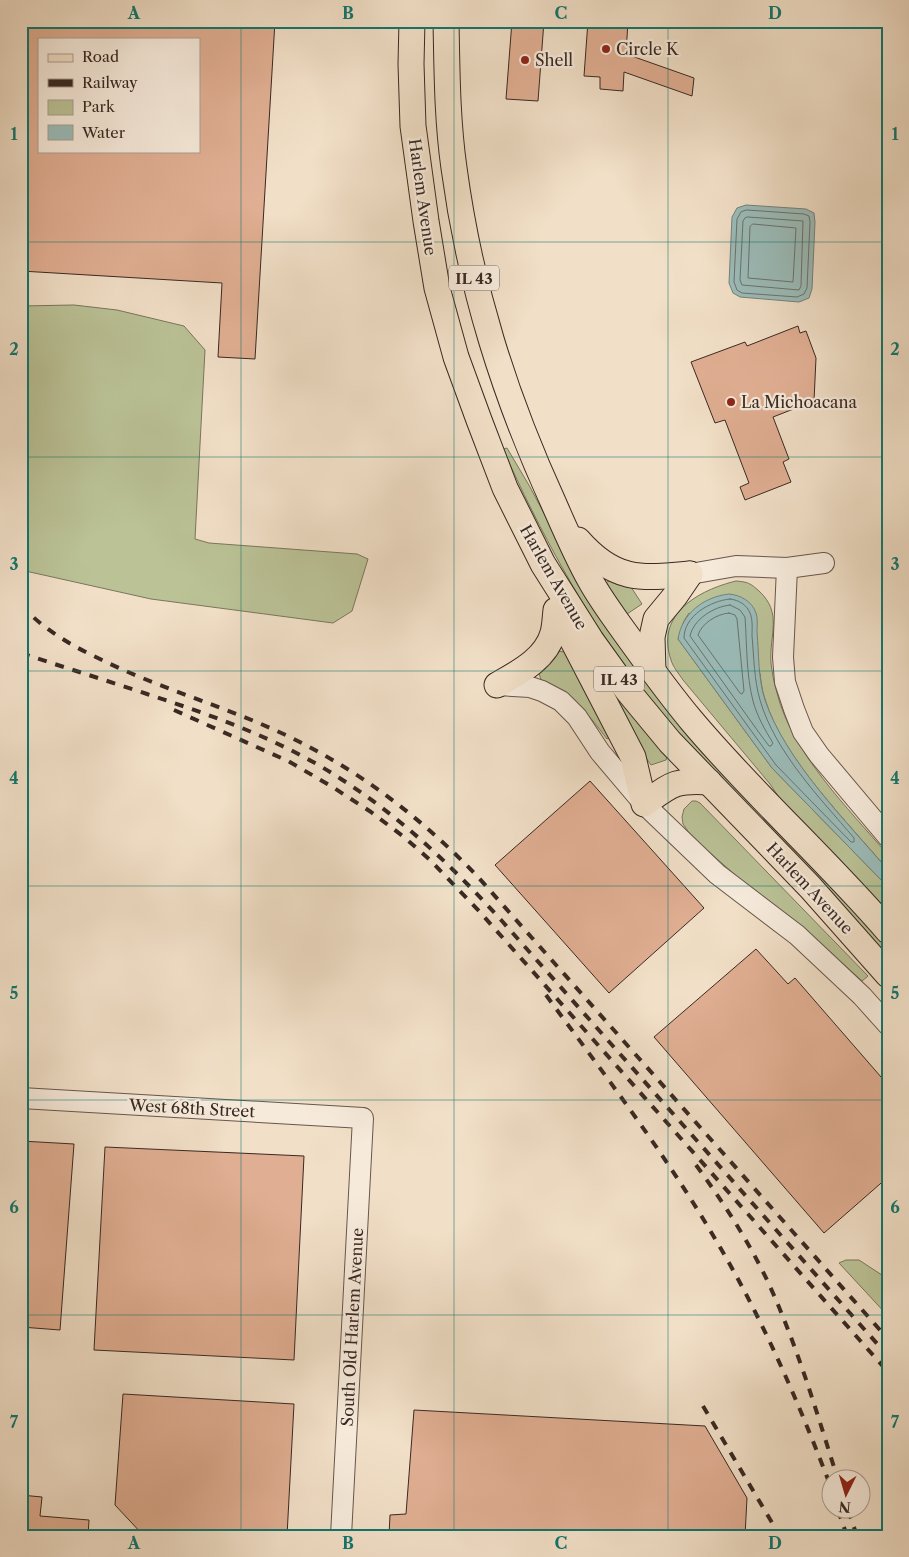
<svg xmlns="http://www.w3.org/2000/svg" width="909" height="1557" viewBox="0 0 909 1557" font-family="'Libre Caslon Text',serif">
<rect width="100%" height="100%" fill="#f1dfc7"/>
<filter id="stains"><feTurbulence type="fractalNoise" baseFrequency=".004" numOctaves="4"/><feColorMatrix values="0 0 0 0 .2 0 0 0 0 .09 0 0 0 0 .02 0 0 0 .5 -.17"/></filter>
<radialGradient id="worn" r=".72"><stop offset=".6" stop-color="#630" stop-opacity="0"/><stop offset="1" stop-color="#630" stop-opacity=".3"/></radialGradient>
<g fill="#bac296" stroke="#7a765c">
<path d="M 74,305 L 117,310 L 184,326 L 205,350 L 195,539 L 209,543 L 357,554 L 368,559 L 352,611 L 333,623 L 151,599 L 21,570 L 21,306 Z"/>
<path d="M 507,448 L 530,487 L 576,574 L 888,947 L 888,962 C 844,915 800,868 757,821 C 716,777 674,733 638,684 C 583,611 540,532 503,449 Z"/>
<path d="M 610,580 L 631,587 L 642,604 L 627,614 L 606,583 Z"/>
<path d="M 736,581 C 748,582 750,583 759,591 C 783,613 769,635 771,663 C 772,672 774,683 777,693 C 792,753 848,808 888,855 L 888,870 C 848,822 783,759 765,699 C 762,691 761,681 760,673 L 689,613 L 684,621 L 678,639 L 772,768 L 888,887 L 888,913 L 816,835 L 784,805 L 770,784 L 683,680 C 679,674 673,667 671,660 C 655,614 699,590 736,581 Z"/>
<path d="M 558,651 L 565,652 L 612,736 L 607,739 C 588,714 571,692 541,680 L 539,673 Z"/>
<path d="M 606,684 L 668,755 L 666,760 L 651,765 L 648,761 Z"/>
<path d="M 692,801 L 696,801 L 700,803 L 868,976 L 862,981 L 816,939 L 788,916 L 757,894 L 692,837 L 683,824 L 682,817 L 684,809 Z"/>
<path d="M 846,1260 L 859,1260 L 888,1279 L 888,1316 L 839,1263 Z"/>
</g>
<g fill="#9bbcb9" stroke="#74817d">
<path d="M 746,205 L 806,209 L 814,213 L 815,222 L 812,289 L 809,298 L 799,302 L 740,297 L 733,293 L 729,283 L 732,217 L 737,208 Z"/>
<path d="M 729,594 C 740,595 752,601 756,613 C 758,618 757,626 757,632 C 759,654 758,679 765,700 C 785,760 847,822 888,870 L 888,887 L 772,768 L 678,639 C 682,613 704,597 729,594 Z"/>
</g>
<g fill="none" stroke-linecap="round" stroke-linejoin="round">
<g stroke="#6a726e" stroke-width="1">
<path d="M 747,210 L 804,214 L 809,216 L 810,222 L 807,288 L 804,294 L 797,297 L 742,293 L 737,290 L 734,282 L 737,219 L 741,212 Z"/>
<path d="M 748,217 L 803,221 L 801,286 L 799,290 L 742,285 L 740,280 L 743,221 L 745,218 Z"/>
<path d="M 753,224 L 796,228 L 793,282 L 748,278 L 750,227 Z"/>
<path d="M 730,599 C 739,600 747,605 750,613 C 753,620 752,629 752,636 C 754,657 754,680 760,700 C 775,752 820,798 854,838 L 854,842 L 851,842 L 776,765 L 684,638 C 684,616 710,601 730,599 Z"/>
<path d="M 730,605 L 740,610 L 745,617 C 747,644 746,674 753,701 C 757,716 765,730 773,743 L 771,746 L 769,746 L 760,734 L 690,636 C 694,619 713,607 730,605 Z"/>
<path d="M 729,613 L 735,615 L 737,619 L 744,691 L 742,694 L 740,693 L 698,635 C 702,623 717,614 729,613 Z"/>
</g>
</g>
<g fill="#e0ae92" stroke="#392923" fill-rule="evenodd">
<path d="M 21,21 L 275,21 L 255,359 L 218,357 L 222,283 L 21,271 ZM 39,39 L 199,39 L 199,151 L 39,151 Z"/>
<path d="M 512,21 L 544,21 L 538,101 L 506,99 Z"/>
<path d="M 588,21 L 628,21 L 626,54 L 694,78 L 692,96 L 624,72 L 623,91 L 600,89 L 600,77 L 584,76 Z"/>
<path d="M 798,326 L 800,333 L 806,331 L 816,358 L 814,401 L 773,417 L 789,459 L 783,462 L 791,482 L 745,500 L 740,487 L 749,483 L 725,420 L 715,423 L 691,362 L 745,342 L 747,346 Z"/>
<path d="M 590,781 L 704,908 L 609,993 L 495,865 Z"/>
<path d="M 756,949 L 788,984 L 795,978 L 888,1085 L 888,1177 L 824,1233 L 654,1037 Z"/>
<path d="M 21,1141 L 74,1144 L 60,1330 L 21,1327 Z"/>
<path d="M 105,1147 L 304,1156 L 294,1360 L 94,1350 Z"/>
<path d="M 123,1394 L 294,1404 L 287,1536 L 144,1536 L 115,1505 Z"/>
<path d="M 414,1410 L 705,1426 L 747,1498 L 745,1536 L 389,1536 L 390,1515 L 406,1514 Z"/>
<path d="M 21,1495 L 42,1497 L 40,1516 L 89,1520 L 88,1536 L 21,1536 Z"/>
</g>
<g fill="none" stroke-linecap="round" stroke-linejoin="round">
<defs>
<g id="minor">
<path d="M 787,568 L 783,657 L 785,682 L 794,709 L 803,732 L 819,755 L 888,837"/>
<path d="M 690,574 L 736,566 L 787,568 L 824,563"/>
<path d="M 497,685 L 530,687 L 542,691 L 561,701 L 577,717 L 600,752 L 644,804 L 717,874 L 797,935 L 862,996 L 888,1025"/>
<path d="M 21,1098 L 363,1118 L 341,1536"/>
</g>
<g id="major">
<path d="M 412,21 L 411,64 L 413,126 L 426,221 L 437,288 L 456,357 L 479,420 L 505,488 L 543,564 L 591,640 L 627,690 L 670,742 L 810,887 L 888,975"/>
<path d="M 446,21 C 447,70 447,119 454,168 C 470,287 504,395 554,504 C 565,529 576,555 590,580 C 602,602 619,624 634,645 C 652,670 671,696 691,720 C 753,794 825,858 888,931"/>
<path d="M 578,540 C 614,581 639,579 690,574"/>
<path d="M 563,622 L 633,757 L 644,804 C 672,784 674,780 709,782"/>
<path d="M 653,671 L 652,637 L 656,619 L 675,596 L 690,574"/>
<path d="M 497,685 C 518,673 546,659 553,633 C 555,626 555,618 556,610"/>
</g>
</defs>
<use href="#minor" stroke="#67564c" stroke-width="22"/>
<use href="#major" stroke="#392923" stroke-width="27"/>
<use href="#minor" stroke="#f6eadb" stroke-width="20"/>
<use href="#major" stroke="#f1dfc7" stroke-width="25"/>
<g stroke="#392923" stroke-width="4" stroke-dasharray="9 9" stroke-linecap="butt">
<path d="M 21,605 C 44,630 72,646 102,660 C 159,688 220,705 277,731 C 354,766 421,817 478,877 L 888,1339"/>
<path d="M 21,653 C 63,667 105,680 147,694 C 214,716 282,740 341,779 C 402,818 453,867 502,921 L 888,1356"/>
<path d="M 174,710 L 288,761 L 331,786 L 371,812 L 404,837 L 430,860 L 479,911 L 551,992 L 888,1372"/>
<path d="M 546,995 C 604,1074 664,1152 714,1237 C 762,1317 799,1403 832,1490"/>
<path d="M 696,1165 C 723,1202 748,1240 768,1282 C 797,1345 817,1413 838,1480"/>
<path d="M 703,1406 L 780,1536"/>
<path d="M 838,1510 L 847,1536"/>
<path d="M 848,1510 L 857,1536"/>
</g>
</g>
<path fill="none" stroke="#0f766e" stroke-width="1" stroke-opacity="0.55" d="M 241,21 L 241,1536M 454,21 L 454,1536M 668,21 L 668,1536M 21,242 L 888,242M 21,457 L 888,457M 21,671 L 888,671M 21,886 L 888,886M 21,1100 L 888,1100M 21,1315 L 888,1315"/>
<g fill="#8f2418" stroke="#f6eadb" stroke-width="2">
<circle cx="606" cy="49" r="5"/>
<circle cx="525" cy="60" r="5"/>
<circle cx="731" cy="402" r="5"/>
</g>
<g text-anchor="middle" dominant-baseline="central" stroke-width="4.5" stroke-linejoin="round" paint-order="stroke">
<g fill="#f6eadb" stroke="#72635a" stroke-width="1">
<rect x="449" y="265.5" width="50" height="25" rx="4"/>
<rect x="594" y="666.5" width="50" height="25" rx="4"/>
</g>
<g font-size="15" font-weight="bold" fill="#392923">
<text x="474" y="278">IL 43</text>
<text x="619" y="679">IL 43</text>
</g>
<g font-size="16" fill="#392923" stroke="#f6eadb" text-anchor="start">
<text x="616" y="49">Circle K</text>
<text x="535" y="60">Shell</text>
<text x="741" y="402">La Michoacana</text>
</g>
<g font-size="16" fill="#392923" stroke="#f6eadb">
<text transform="translate(423 197) rotate(82)">Harlem Avenue</text>
<text transform="translate(554 577) rotate(60)">Harlem Avenue</text>
<text transform="translate(810 888) rotate(47)">Harlem Avenue</text>
<text transform="translate(192 1108) rotate(3)">West 68th Street</text>
<text transform="translate(352 1327) rotate(-87)">South Old Harlem Avenue</text>
</g>
</g>
<rect width="909" height="1557" fill="none" stroke="#f1dfc7" stroke-width="55"/>
<rect x="38" y="38" width="162" height="115" fill="#f6eadb" stroke="#aa9d91"/>
<rect x="48" y="54" width="25" height="8" fill="#f1dfc7" stroke="#aa9d91"/>
<text x="82" y="62" font-size="15" fill="#392923">Road</text>
<rect x="48" y="79" width="25" height="8" fill="#392923" stroke="#aa9d91"/>
<text x="82" y="88" font-size="15" fill="#392923">Railway</text>
<rect x="48" y="100" width="25" height="15" fill="#bac296" stroke="#aa9d91"/>
<text x="82" y="112" font-size="15" fill="#392923">Park</text>
<rect x="48" y="125" width="25" height="15" fill="#9bbcb9" stroke="#aa9d91"/>
<text x="82" y="138" font-size="15" fill="#392923">Water</text>
<g transform="translate(846 1494) rotate(185)"><circle r="24" fill="#f6eadb" stroke="#aa9d91"/>
<path d="M0-4L9 19L0 12L-9 19Z" fill="#8f2418"/>
<text y="-8" font-size="14" font-weight="bold" text-anchor="middle" fill="#392923">N</text>
</g>
<rect x="28" y="28" width="854" height="1502" fill="none" stroke="#0f766e" stroke-width="2"/>
<g font-size="16" text-anchor="middle" font-weight="bold" fill="#0f766e">
<text x="134" y="19">A</text>
<text x="348" y="19">B</text>
<text x="561" y="19">C</text>
<text x="775" y="19">D</text>
<text x="14" y="140">1</text>
<text x="895" y="140">1</text>
<text x="14" y="355">2</text>
<text x="895" y="355">2</text>
<text x="14" y="570">3</text>
<text x="895" y="570">3</text>
<text x="14" y="784">4</text>
<text x="895" y="784">4</text>
<text x="14" y="999">5</text>
<text x="895" y="999">5</text>
<text x="14" y="1213">6</text>
<text x="895" y="1213">6</text>
<text x="14" y="1428">7</text>
<text x="895" y="1428">7</text>
<text x="134" y="1549">A</text>
<text x="348" y="1549">B</text>
<text x="561" y="1549">C</text>
<text x="775" y="1549">D</text>
</g>
<rect width="100%" height="100%" filter="url(#stains)"/>
<rect width="100%" height="100%" fill="url(#worn)"/>
</svg>
